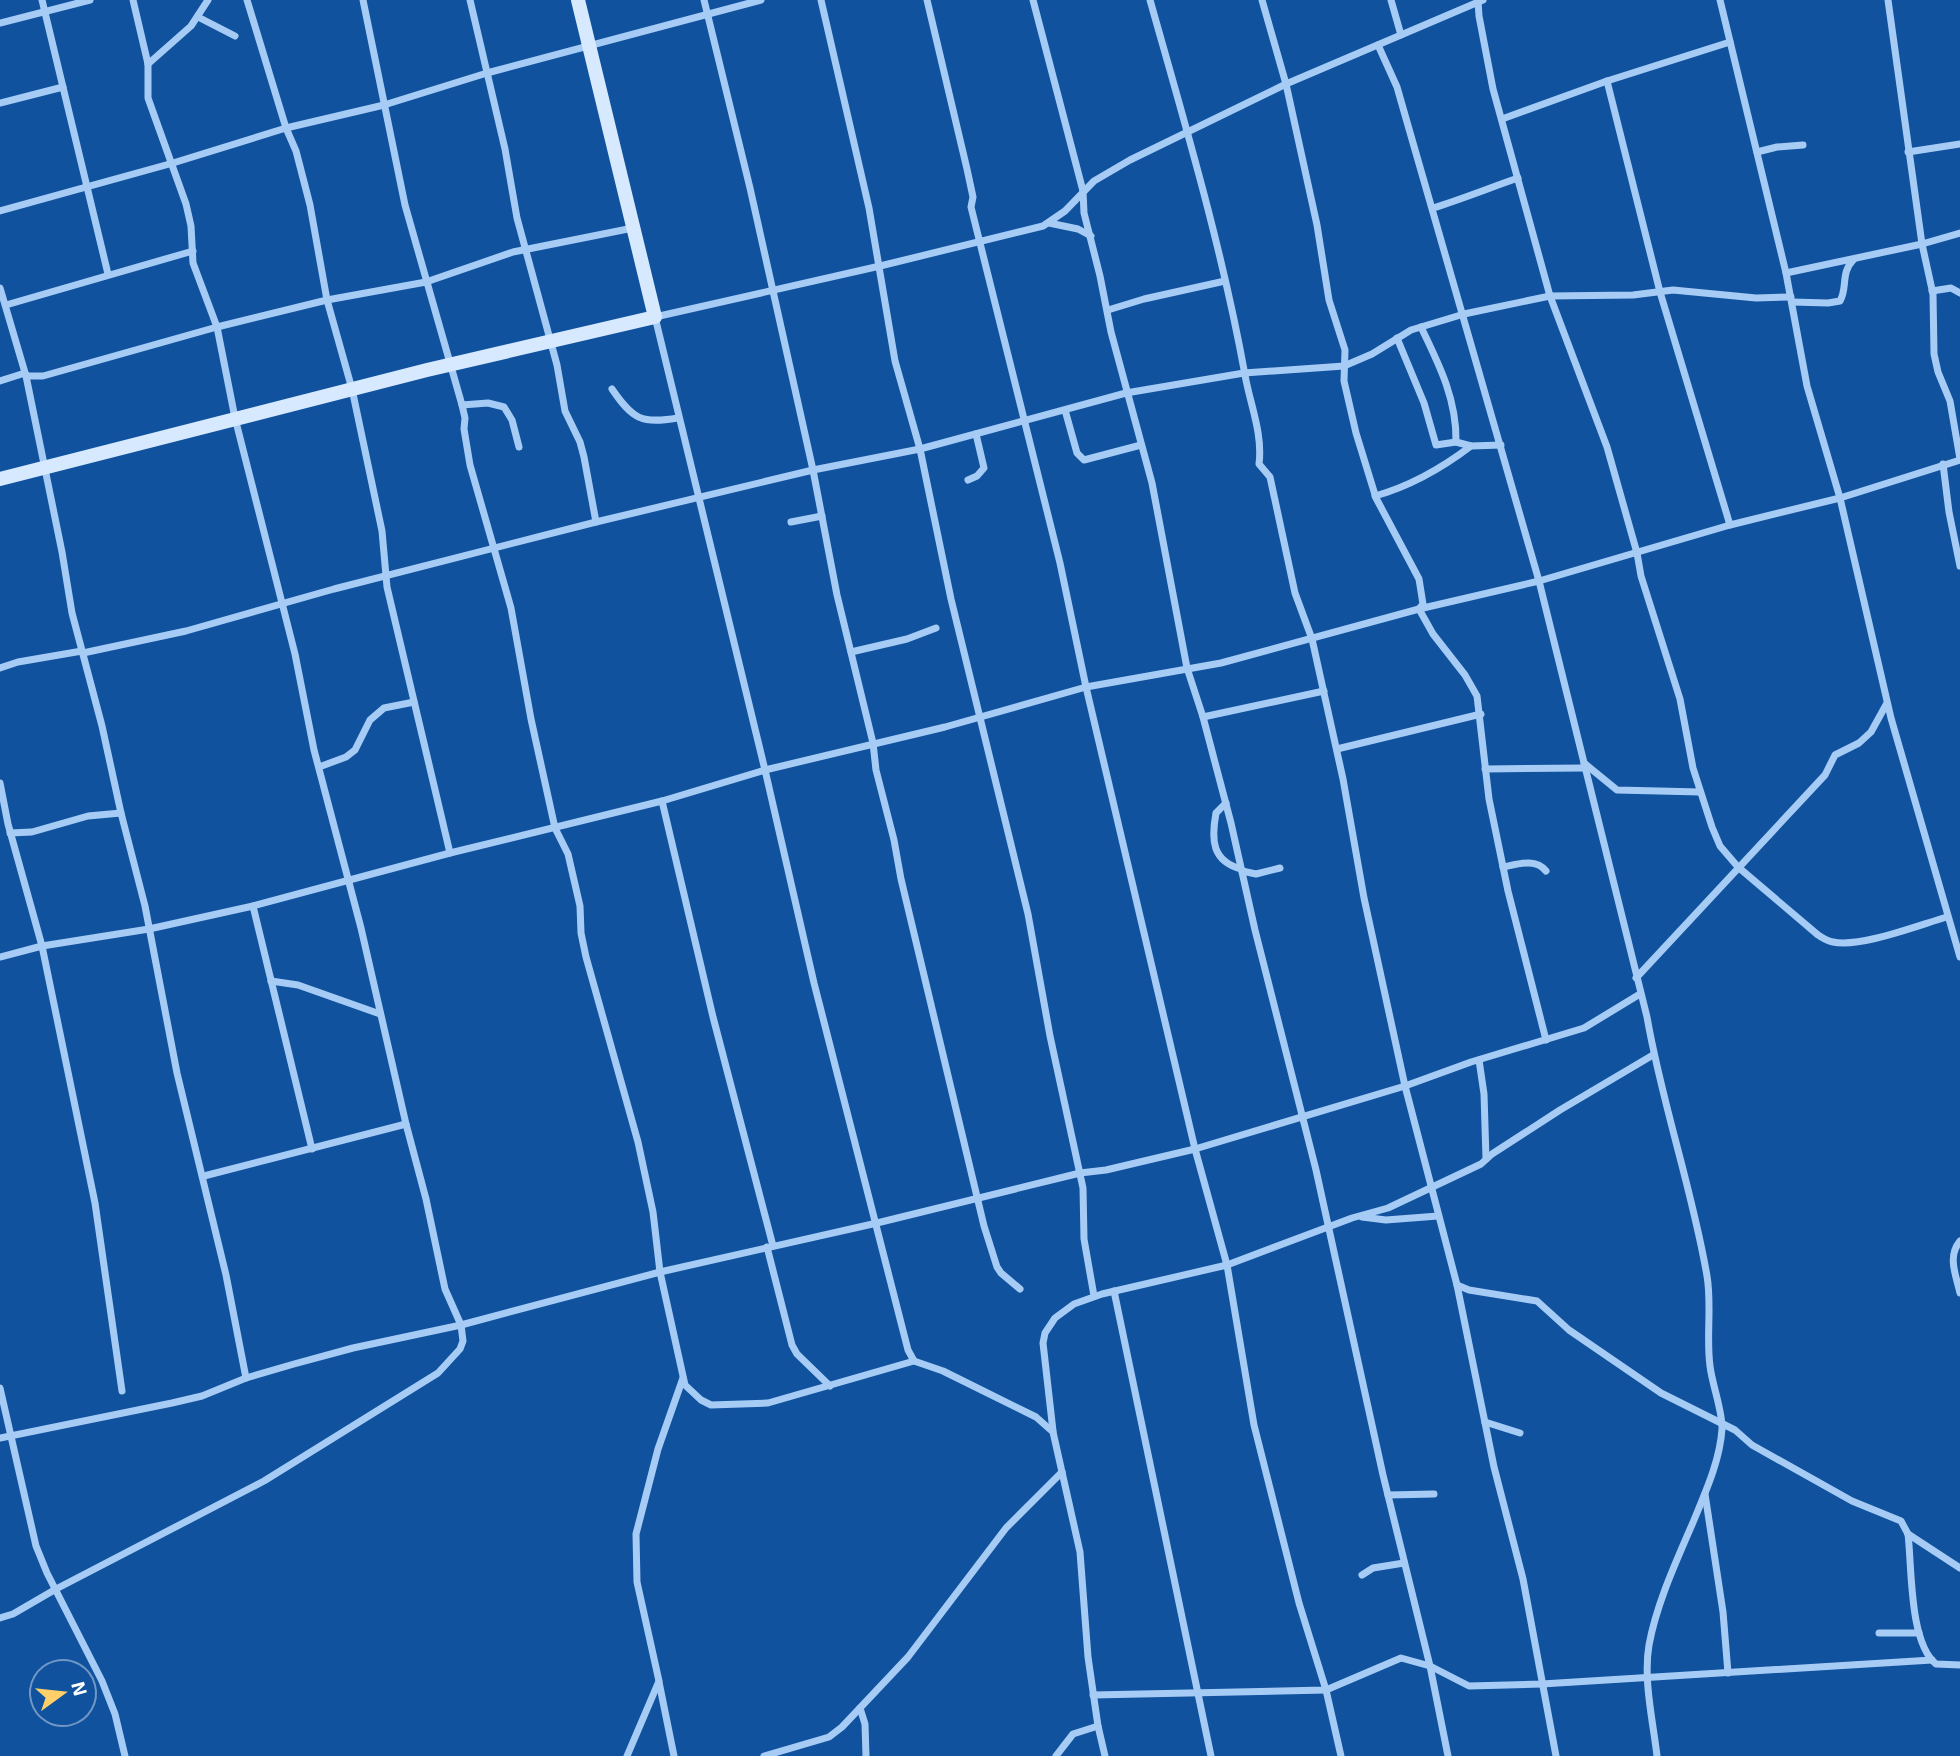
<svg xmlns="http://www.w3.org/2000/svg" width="1960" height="1756" viewBox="0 0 1960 1756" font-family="'Exo 2',sans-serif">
<rect width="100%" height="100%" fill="#10529e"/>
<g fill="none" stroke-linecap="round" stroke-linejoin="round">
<g stroke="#a6ccf5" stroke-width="7">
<path d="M 42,0 L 108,274"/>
<path d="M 247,0 L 286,128 L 296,151 L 310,205 L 327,300 L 352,389 L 382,531 L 387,587 L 450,853"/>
<path d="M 363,0 L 405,205 L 462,405 L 465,418 L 464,429 L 470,465 L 511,608 L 531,719 L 555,828 L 568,854 L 580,906 L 581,933 L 586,957 L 638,1142 L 653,1212 L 660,1272 L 685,1385 L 701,1400 L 711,1405 L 768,1403 L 914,1361"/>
<path d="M 470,0 L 505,149 L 517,218 L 557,365 L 565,411 L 580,442 L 584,457 L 596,522"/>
<path d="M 704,0 L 750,188 L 813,470 L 837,595 L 873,743 L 876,770 L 894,840 L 901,879 L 984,1226 L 997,1267 L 1001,1273 L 1020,1289"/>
<path d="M 821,0 L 869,208 L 895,361 L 920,449 L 951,599 L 1028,914 L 1050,1036 L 1083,1188 L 1084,1239 L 1094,1296"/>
<path d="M 927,0 L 967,169 L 973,197 L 971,207 L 1060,563 L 1086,687 L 1195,1149 L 1227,1265 L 1254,1425 L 1299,1603 L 1326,1690 L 1341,1756"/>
<path d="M 1033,0 L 1083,191 L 1084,213 L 1100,276 L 1111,332 L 1152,483 L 1187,668 L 1203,717 L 1231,823 L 1255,930 L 1316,1170 L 1383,1475 L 1430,1666 L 1448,1756"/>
<path d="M 1150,0 C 1185,124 1222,248 1245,375 C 1250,404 1263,434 1259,464 L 1270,477 L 1295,593 L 1312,639 L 1343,779 L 1364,898 L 1405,1086 L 1457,1285 L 1494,1467 L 1523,1579 L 1556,1756"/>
<path d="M 1262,0 L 1286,84 L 1317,225 L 1329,300 L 1345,350 L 1344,381 L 1356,433 L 1376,498 L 1419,579 L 1423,604 L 1419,609 L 1433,634 L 1465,675 L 1477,696 L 1489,799 L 1508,891 L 1546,1040"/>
<path d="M 1391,0 L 1401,35"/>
<path d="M 1720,0 L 1786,273 L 1807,386 L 1840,498 L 1891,718 L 1960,957"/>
<path d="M 1888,0 L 1922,244 L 1933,294 L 1934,354 L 1938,372 L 1950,401 L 1960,459"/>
<path d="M 1478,1 L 1479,16 L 1493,89 L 1550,296 L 1607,447 L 1637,553 L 1641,576 L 1680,699 L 1693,768 L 1712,827 L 1720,846 L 1738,867 L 1818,935 C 1823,938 1827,941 1833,942 C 1860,948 1919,925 1947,917"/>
<path d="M 198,17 L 235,36"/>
<path d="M 0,23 L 90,0"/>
<path d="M 1378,45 L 1397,87 L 1405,115 L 1539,581 L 1647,1017 C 1662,1104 1692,1188 1707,1276 C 1712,1305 1706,1337 1710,1366 C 1712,1384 1723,1413 1722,1429 C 1720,1460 1706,1491 1694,1520 C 1677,1560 1657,1602 1649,1645 C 1643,1680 1653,1721 1657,1756"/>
<path d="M 148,64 L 191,26 L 208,0"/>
<path d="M 1607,81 L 1660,292 L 1730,525"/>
<path d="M 0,103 L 63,87"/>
<path d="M 1502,119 L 1607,81 L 1730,42"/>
<path d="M 1757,152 L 1777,147 L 1803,145"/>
<path d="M 1908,152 L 1960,144"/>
<path d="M 1433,208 C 1462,199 1489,188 1518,178"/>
<path d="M 0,211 L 173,163 L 286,128 L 384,105 L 487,73 L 761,0"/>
<path d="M 1049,223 L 1078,229 L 1091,236"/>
<path d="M 1786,273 L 1922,244 L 1960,233"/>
<path d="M 0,288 L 26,376 L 62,552 L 72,613 L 102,726 L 121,813 L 145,906 L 177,1073 L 226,1275 L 246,1378"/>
<path d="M 1932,291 L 1951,288 L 1960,293"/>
<path d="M 1792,302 L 1828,303 L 1840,301 C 1848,287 1840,273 1854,259"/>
<path d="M 6,305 L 193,251"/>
<path d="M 1108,310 L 1144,299 L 1225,281"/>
<path d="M 1421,327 C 1439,364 1457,400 1456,442"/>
<path d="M 1397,338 L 1424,403 L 1436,445 L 1456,442 L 1471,446 L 1501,445"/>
<path d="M 26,376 L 43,376 L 217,327 L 327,300 L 426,282 L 513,252 L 633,228"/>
<path d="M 0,381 L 25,373"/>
<path d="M 612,389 C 633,420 642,424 678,418"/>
<path d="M 462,405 L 488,403 L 504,407 L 512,420 L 519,447"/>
<path d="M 1065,410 L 1077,453 L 1084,460 L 1141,445"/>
<path d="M 1943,464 L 1949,512 L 1960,566"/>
<path d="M 968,480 L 977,476 L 984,468 L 976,434"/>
<path d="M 1375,496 C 1411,486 1442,468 1471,446"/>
<path d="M 791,522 L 822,516"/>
<path d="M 851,652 L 907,639 L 936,628"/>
<path d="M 83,653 L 186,631 L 334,589 L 596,522 L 813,470 L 920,449 L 1126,393 L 1244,373 L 1344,366 L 1372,354 L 1411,330 L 1464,314 L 1550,296 L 1633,295 L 1673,290 L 1756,298 L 1791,297"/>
<path d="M 0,668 L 18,662 L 82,651"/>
<path d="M 1203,717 L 1324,691"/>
<path d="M 1337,749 L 1481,714"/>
<path d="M 1584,763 L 1617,790 L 1700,792"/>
<path d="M 319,767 L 346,757 L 355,750 L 370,720 L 384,708 L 414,702"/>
<path d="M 1485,769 L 1585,768"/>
<path d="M 0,783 L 8,824 L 42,946 L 95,1203 L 122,1391"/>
<path d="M 662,801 L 713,1017 L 773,1246"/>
<path d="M 1226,803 L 1216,813 C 1211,840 1212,861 1241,869"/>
<path d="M 10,833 L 32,832 L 88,816 L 121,813"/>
<path d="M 1503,867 C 1518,864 1536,858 1546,871"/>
<path d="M 1242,871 L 1256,874 L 1280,868"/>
<path d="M 253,906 L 312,1149"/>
<path d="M 0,957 L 42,946 L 149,929 L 253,906 L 450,853 L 662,801 L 765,770 L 945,727 L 1086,687 L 1221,663 L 1419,609 L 1539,581 L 1730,525 L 1840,498 L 1960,460"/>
<path d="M 1636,978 L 1825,775 L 1835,755 L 1859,743 L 1871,732 L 1887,703"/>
<path d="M 271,981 L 298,985 L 380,1014"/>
<path d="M 1479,1060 L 1484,1094 L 1486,1159"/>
<path d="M 204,1176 L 406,1124"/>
<path d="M 1362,1217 L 1386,1220 L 1438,1216"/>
<path d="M 1960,1241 C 1947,1257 1956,1275 1960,1293"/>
<path d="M 767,1247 L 792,1345 L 797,1354 L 830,1386"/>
<path d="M 1457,1285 L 1469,1290 L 1537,1301 L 1569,1330 L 1661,1393 L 1735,1430 L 1752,1445 L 1852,1501 L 1901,1521 L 1908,1534 C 1912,1567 1909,1642 1936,1664 L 1960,1665"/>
<path d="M 1114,1291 L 1211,1756"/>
<path d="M 0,1388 L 36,1546 L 47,1573 L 102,1681 L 115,1714 L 125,1756"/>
<path d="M 1485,1422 L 1520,1433"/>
<path d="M 1053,1431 L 1043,1343 L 1045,1333 L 1055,1318 L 1074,1304 L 1102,1294 L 1227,1265 L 1352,1218 L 1388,1208 L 1481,1164 L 1492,1154 L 1560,1110 L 1653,1055"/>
<path d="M 0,1438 L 172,1403 L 202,1396 L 246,1378 L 294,1364 L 353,1348 L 461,1325 L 660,1272 L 877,1223 L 1080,1173 L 1106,1170 L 1195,1149 L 1405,1086 L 1471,1062 L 1584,1028 L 1640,994"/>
<path d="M 1705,1494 L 1723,1612 L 1728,1673"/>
<path d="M 1388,1495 L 1434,1494"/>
<path d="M 1908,1534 L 1960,1568"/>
<path d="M 1362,1575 L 1373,1568 L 1404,1563"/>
<path d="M 0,1618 L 13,1614 L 56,1589 L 264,1481 L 438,1373 L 460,1349 L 463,1341 L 461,1325 L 445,1289 L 426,1199 L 406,1124 L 361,928 L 314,750 L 295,654 L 235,418 L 217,327 L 193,263 L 191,226 L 186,204 L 148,98 L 148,64 L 133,0"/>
<path d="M 1879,1633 L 1919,1633"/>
<path d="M 659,1682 L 674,1756"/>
<path d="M 1093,1695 L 1326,1690 L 1401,1658 L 1430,1666 L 1469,1686 L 1542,1684 L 1932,1660"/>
<path d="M 860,1708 L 865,1724 L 866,1756"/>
<path d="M 627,1756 L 659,1681 L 637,1582 L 636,1534 L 658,1449 L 683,1378"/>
<path d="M 764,1756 L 829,1737 L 842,1727 L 908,1657 L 1006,1528 L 1062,1472"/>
<path d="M 1056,1756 L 1073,1734 L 1098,1726"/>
<path d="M 1105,1756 L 1098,1726 L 1088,1657 L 1080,1552 L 1053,1432 L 1036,1417 L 943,1371 L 914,1361 L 908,1350 L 814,983 L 765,770 L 655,317 L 880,266 L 1043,226 L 1065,211 L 1094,181 L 1130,160 L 1286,84 L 1483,0"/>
</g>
<path stroke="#d6e9fe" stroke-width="14" d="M 0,479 L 427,370 L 655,317 L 578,0"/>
</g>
<g transform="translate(63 1693) rotate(75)"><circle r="33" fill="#10529e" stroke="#7097c5" stroke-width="2"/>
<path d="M0-5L12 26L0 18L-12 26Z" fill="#ffcf6a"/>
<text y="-10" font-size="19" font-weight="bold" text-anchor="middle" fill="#ffffff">N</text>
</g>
</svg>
